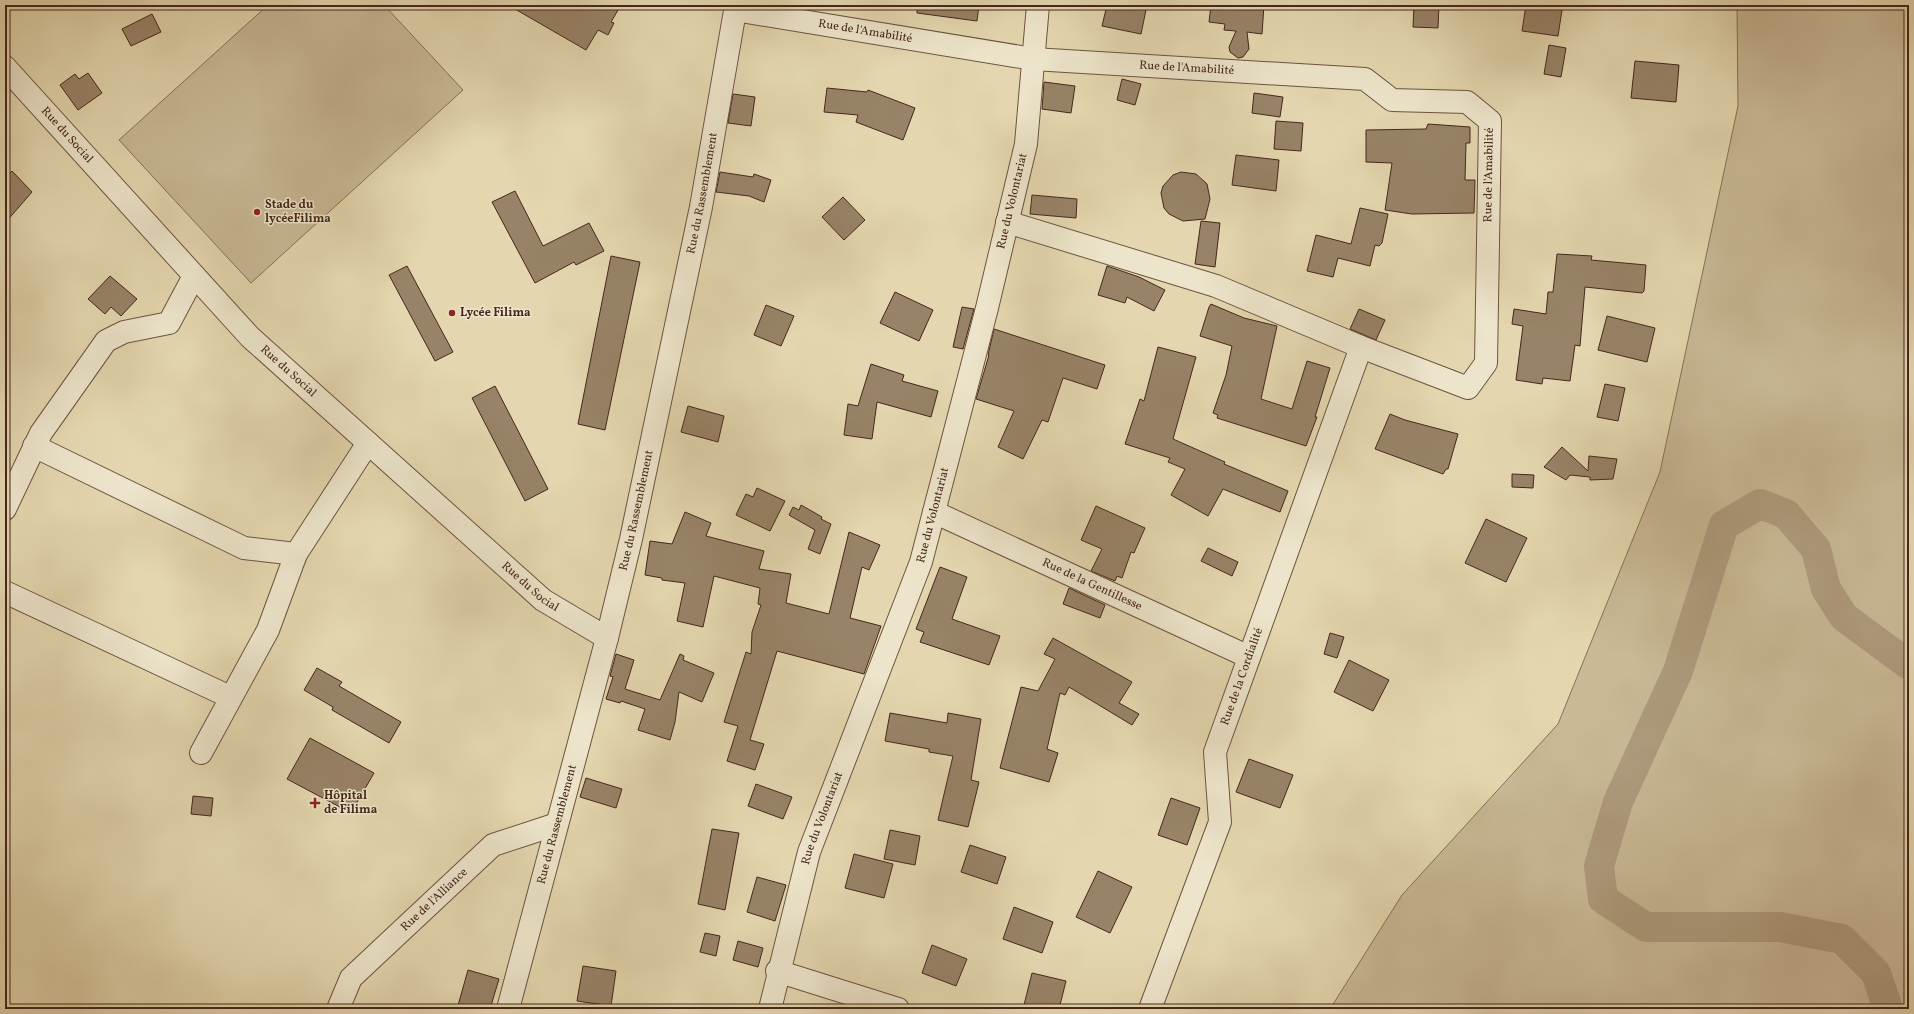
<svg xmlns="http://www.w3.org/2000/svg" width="1914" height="1014" viewBox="0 0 1914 1014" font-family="Vollkorn,serif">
<rect width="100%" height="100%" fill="#e4d7af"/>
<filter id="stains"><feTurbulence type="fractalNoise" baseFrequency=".005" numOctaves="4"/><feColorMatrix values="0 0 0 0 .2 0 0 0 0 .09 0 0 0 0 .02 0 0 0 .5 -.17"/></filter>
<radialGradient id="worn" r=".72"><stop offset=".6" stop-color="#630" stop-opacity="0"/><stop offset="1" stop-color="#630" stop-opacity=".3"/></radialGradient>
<g fill="#c9b996" stroke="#877059">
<path d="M 268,5 L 384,5 L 463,90 L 251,283 L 119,140 Z"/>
<path d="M 1737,5 L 1909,5 L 1909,1009 L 1330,1009 L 1402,895 L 1558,724 L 1660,472 L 1738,106 Z"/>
</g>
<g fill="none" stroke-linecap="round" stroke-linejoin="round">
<path stroke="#ae9b7d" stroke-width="30" d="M 1888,1009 L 1876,973 L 1842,939 L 1780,927 L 1646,927 L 1603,899 L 1599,866 L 1618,802 L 1678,671 L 1724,525 L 1760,504 L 1786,514 L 1816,549 L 1826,589 L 1844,617 L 1909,665"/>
</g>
<g fill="#988368" stroke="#45271c">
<path d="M 508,5 L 621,5 L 611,22 L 614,23 L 608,35 L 598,30 L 586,50 Z"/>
<path d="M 917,5 L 979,5 L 977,21 L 917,13 Z"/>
<path d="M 1107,5 L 1147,5 L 1141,34 L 1102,26 Z"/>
<path d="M 1211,5 L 1264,5 L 1262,34 L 1247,32 L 1249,49 L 1243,57 L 1238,58 L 1230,52 L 1229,47 L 1236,31 L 1224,30 L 1225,24 L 1209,22 Z"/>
<path d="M 1414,5 L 1439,5 L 1438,28 L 1413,27 Z"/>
<path d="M 1526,5 L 1562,10 L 1558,36 L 1522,31 Z"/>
<path d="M 152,14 L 161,32 L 131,46 L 122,29 Z"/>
<path d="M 1549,45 L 1566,48 L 1561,77 L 1544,74 Z"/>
<path d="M 1635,61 L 1679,65 L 1676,102 L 1631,98 Z"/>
<path d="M 88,73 L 102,93 L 78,110 L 60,85 L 75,74 L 79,79 Z"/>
<path d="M 1122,79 L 1141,84 L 1135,105 L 1117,100 Z"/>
<path d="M 1044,82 L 1075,86 L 1071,113 L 1042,109 Z"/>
<path d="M 827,88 L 867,92 L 868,90 L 915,108 L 903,140 L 856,122 L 858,115 L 824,112 Z"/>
<path d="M 1254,93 L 1283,97 L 1280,117 L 1252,113 Z"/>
<path d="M 733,94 L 755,97 L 751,126 L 728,123 Z"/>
<path d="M 1276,121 L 1303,123 L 1301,151 L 1274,149 Z"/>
<path d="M 1428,124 L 1470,127 L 1470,143 L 1466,143 L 1465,180 L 1475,180 L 1474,213 L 1412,214 L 1385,210 L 1392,163 L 1366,162 L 1366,130 L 1426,129 Z"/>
<path d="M 1236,155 L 1279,160 L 1276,191 L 1232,185 Z"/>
<path d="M 12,171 L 32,192 L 5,223 L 5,178 Z"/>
<path d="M 720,172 L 753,177 L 754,174 L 771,180 L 764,202 L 749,196 L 716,192 Z"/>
<path d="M 1181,172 L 1196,174 L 1207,184 L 1210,199 L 1205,219 L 1183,221 L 1169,214 L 1164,208 L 1161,193 L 1163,186 L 1173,175 Z"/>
<path d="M 515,191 L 543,246 L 589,223 L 604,251 L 576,265 L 574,262 L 535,283 L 492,202 Z"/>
<path d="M 1032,195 L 1077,199 L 1076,218 L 1030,214 Z"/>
<path d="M 843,197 L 865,220 L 844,240 L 822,217 Z"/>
<path d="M 1360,208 L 1388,214 L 1382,243 L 1379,246 L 1375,245 L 1370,266 L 1338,258 L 1333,277 L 1307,271 L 1316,235 L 1351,244 Z"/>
<path d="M 1201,221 L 1220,223 L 1215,267 L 1195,264 Z"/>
<path d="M 1557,254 L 1592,256 L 1591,260 L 1646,265 L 1644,291 L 1642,293 L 1585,287 L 1580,346 L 1575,345 L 1570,381 L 1543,378 L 1542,384 L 1516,380 L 1523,326 L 1512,324 L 1514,309 L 1546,314 L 1548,292 L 1553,292 Z"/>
<path d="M 611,256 L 640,262 L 605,430 L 578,424 Z"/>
<path d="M 407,266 L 453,352 L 435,361 L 389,275 Z"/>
<path d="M 1107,266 L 1139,277 L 1165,290 L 1154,311 L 1127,297 L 1125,303 L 1098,295 Z"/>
<path d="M 110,276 L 137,299 L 121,316 L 111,307 L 105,314 L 88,299 Z"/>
<path d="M 895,292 L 933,310 L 919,341 L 880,323 Z"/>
<path d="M 1211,304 L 1244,318 L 1277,326 L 1261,399 L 1292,409 L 1307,361 L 1330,368 L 1315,417 L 1317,417 L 1306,446 L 1217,418 L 1218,415 L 1213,413 L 1226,375 L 1232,346 L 1200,336 L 1209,307 Z"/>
<path d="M 766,305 L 794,316 L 781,346 L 754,335 Z"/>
<path d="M 962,307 L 974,309 L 963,349 L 953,347 Z"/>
<path d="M 1359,309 L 1385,320 L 1376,340 L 1350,329 Z"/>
<path d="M 1607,316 L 1655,328 L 1647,362 L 1598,350 Z"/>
<path d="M 994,329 L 1105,365 L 1097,389 L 1063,378 L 1048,422 L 1042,420 L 1023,459 L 998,447 L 1014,411 L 976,399 L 989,355 L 988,355 Z"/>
<path d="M 1158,347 L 1196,357 L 1173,439 L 1225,462 L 1224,464 L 1288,491 L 1280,512 L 1223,489 L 1208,516 L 1171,495 L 1185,469 L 1168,462 L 1170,458 L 1125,444 L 1140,399 L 1144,401 Z"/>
<path d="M 871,364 L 904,375 L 902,381 L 938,391 L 931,417 L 877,402 L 872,439 L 844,435 L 848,404 L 858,406 Z"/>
<path d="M 1605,384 L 1625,388 L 1618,421 L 1597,417 Z"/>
<path d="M 495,386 L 548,489 L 525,501 L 472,398 Z"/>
<path d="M 688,406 L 724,416 L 718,442 L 681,432 Z"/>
<path d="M 1390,414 L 1405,420 L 1458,434 L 1448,469 L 1446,469 L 1443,474 L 1375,449 Z"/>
<path d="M 1562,447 L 1588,471 L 1589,456 L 1617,459 L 1613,479 L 1590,480 L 1590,477 L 1570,475 L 1566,480 L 1544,467 Z"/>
<path d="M 1512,474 L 1534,475 L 1533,488 L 1512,487 Z"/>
<path d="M 757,488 L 785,501 L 770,531 L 736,515 L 746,494 L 753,497 Z"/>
<path d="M 801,505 L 822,517 L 821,519 L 831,524 L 820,554 L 808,549 L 815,530 L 789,515 L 793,507 L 799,510 Z"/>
<path d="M 1096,506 L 1145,528 L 1134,553 L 1131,552 L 1122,578 L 1117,576 L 1115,581 L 1091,571 L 1102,549 L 1081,540 Z"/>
<path d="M 685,512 L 711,523 L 706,536 L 764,551 L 759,569 L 791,574 L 786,603 L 829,614 L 849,532 L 880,545 L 869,570 L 862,567 L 850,618 L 881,626 L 864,674 L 777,651 L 750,740 L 764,744 L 755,770 L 727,761 L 738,726 L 724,722 L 746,652 L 751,654 L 752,632 L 761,605 L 758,604 L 760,588 L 714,576 L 703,627 L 677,621 L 685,583 L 662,580 L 662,578 L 645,575 L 650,541 L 672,544 Z"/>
<path d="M 1486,519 L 1527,538 L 1506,582 L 1465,563 Z"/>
<path d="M 1208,548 L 1238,562 L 1232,576 L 1201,561 Z"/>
<path d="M 940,567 L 967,577 L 952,619 L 1000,636 L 989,665 L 920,642 L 924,632 L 916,629 Z"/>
<path d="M 1069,588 L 1105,605 L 1100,618 L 1063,604 Z"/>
<path d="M 1330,633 L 1344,637 L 1337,658 L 1324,654 Z"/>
<path d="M 1053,638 L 1132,682 L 1119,703 L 1139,714 L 1132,725 L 1069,687 L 1065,695 L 1060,693 L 1047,749 L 1058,753 L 1049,782 L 1000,768 L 1021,687 L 1038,691 L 1055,659 L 1044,654 Z"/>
<path d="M 616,654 L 634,660 L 625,689 L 660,700 L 680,654 L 684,656 L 683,660 L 714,673 L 702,702 L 679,692 L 675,722 L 670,740 L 638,730 L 645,709 L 621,701 L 620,703 L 606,699 L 613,677 L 610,676 Z"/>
<path d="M 1349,660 L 1389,680 L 1373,711 L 1334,692 Z"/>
<path d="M 317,668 L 342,682 L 339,686 L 401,722 L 389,743 L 332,710 L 333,707 L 304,690 Z"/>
<path d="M 890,713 L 947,723 L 948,713 L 981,719 L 971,780 L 979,782 L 968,827 L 938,820 L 953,756 L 929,752 L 929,749 L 885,741 Z"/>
<path d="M 310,738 L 374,773 L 351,813 L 287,779 Z"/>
<path d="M 1249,759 L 1293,775 L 1280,808 L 1236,792 Z"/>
<path d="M 586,778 L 622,789 L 616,808 L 580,797 Z"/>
<path d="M 756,784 L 792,797 L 783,819 L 748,806 Z"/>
<path d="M 193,796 L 213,798 L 211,816 L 191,814 Z"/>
<path d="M 1171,798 L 1200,808 L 1187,845 L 1158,835 Z"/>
<path d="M 712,829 L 739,833 L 725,910 L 698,904 Z"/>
<path d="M 890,830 L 920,836 L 915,865 L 884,859 Z"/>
<path d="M 970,845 L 1006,857 L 997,884 L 961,872 Z"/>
<path d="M 854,854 L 893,864 L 884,898 L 845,888 Z"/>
<path d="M 1098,871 L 1132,887 L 1110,933 L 1076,917 Z"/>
<path d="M 757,877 L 786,885 L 775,921 L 747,912 Z"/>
<path d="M 1014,907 L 1053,922 L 1042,953 L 1003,939 Z"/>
<path d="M 705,933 L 720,936 L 716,956 L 700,952 Z"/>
<path d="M 738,941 L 763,948 L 758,967 L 733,960 Z"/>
<path d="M 932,945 L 967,959 L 956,986 L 922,973 Z"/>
<path d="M 583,966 L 616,971 L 611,1006 L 577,1001 Z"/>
<path d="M 468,970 L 499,979 L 490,1009 L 457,1009 Z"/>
<path d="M 1032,973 L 1066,981 L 1059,1009 L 1023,1009 Z"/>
</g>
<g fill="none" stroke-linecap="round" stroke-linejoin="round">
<defs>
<g id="minor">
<path id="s1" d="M 735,10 L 1033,59 L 1365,79 L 1392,100 L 1467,102 L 1490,121 L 1486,363 L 1468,388 L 1361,347 L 1216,286 L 1007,222"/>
<path id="s2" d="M 5,67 L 250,337 L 543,600 L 607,638"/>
<path d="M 34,446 L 244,548 L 296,554 L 368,443"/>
<path d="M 5,509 L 41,433 L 106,341 L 124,332 L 169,323 L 194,276"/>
<path id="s3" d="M 934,512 L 1249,657"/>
<path d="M 5,592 L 230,697"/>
<path d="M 201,753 L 268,630 L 296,554"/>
<path d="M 777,971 L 898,1009"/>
<path id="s4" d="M 338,1009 L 351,978 L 493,845 L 557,824"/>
<path id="s5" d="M 508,1009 L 607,638 L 631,539 L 701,207 L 736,5"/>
<path id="s6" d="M 770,1009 L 809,852 L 921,562 L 987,308 L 1026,144 L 1038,5"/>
<path id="s7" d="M 1150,1009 L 1220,822 L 1215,752 L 1361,347"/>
</g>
</defs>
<use href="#minor" stroke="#6d5341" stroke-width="24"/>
<use href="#minor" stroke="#ede5cb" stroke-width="22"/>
</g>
<g fill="#8f2418" stroke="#ede5cb" stroke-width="1.5">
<circle cx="257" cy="212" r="4"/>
<circle cx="452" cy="313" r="4"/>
<path d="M313 797h4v4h4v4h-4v4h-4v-4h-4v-4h4z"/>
</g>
<g text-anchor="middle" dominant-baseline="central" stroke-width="3" stroke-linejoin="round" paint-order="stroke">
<g font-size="12" fill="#45271c" stroke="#ede5cb">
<text stroke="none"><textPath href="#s1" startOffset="132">Rue de l'Amabilité</textPath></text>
<text stroke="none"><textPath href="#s1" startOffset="456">Rue de l'Amabilité</textPath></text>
<text stroke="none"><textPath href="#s2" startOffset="92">Rue du Social</textPath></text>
<text transform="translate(1489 175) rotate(-89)">Rue de l'Amabilité</text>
<text stroke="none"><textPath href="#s5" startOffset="839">Rue du Rassemblement</textPath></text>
<text stroke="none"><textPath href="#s6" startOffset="845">Rue du Volontariat</textPath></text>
<text stroke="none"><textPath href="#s2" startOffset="416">Rue du Social</textPath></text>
<text stroke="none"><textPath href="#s5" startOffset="515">Rue du Rassemblement</textPath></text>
<text stroke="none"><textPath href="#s6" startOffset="521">Rue du Volontariat</textPath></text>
<text stroke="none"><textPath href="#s3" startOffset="174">Rue de la Gentillesse</textPath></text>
<text stroke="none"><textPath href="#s2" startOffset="740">Rue du Social</textPath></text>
<text stroke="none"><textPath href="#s7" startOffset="350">Rue de la Cordialité</textPath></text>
<text stroke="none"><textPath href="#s6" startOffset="198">Rue du Volontariat</textPath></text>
<text stroke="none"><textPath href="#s5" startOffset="191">Rue du Rassemblement</textPath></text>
<text stroke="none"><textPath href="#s4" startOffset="148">Rue de l'Alliance</textPath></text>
</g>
<g font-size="12" font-weight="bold" fill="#45271c" stroke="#ede5cb" text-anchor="start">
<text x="265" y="205">Stade du<tspan x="265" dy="14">lycéeFilima</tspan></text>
<text x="460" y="313">Lycée Filima</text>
<text x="324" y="796">Hôpital<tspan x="324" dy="14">de Filima</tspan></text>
</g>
</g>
<rect width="1914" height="1014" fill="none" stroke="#e4d7af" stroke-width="20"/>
<rect x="6" y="6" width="1902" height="1002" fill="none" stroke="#45271c" stroke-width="2"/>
<rect x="10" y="10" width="1894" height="994" fill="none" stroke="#45271c"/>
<rect width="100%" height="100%" filter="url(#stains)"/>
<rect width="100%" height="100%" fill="url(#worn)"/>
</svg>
